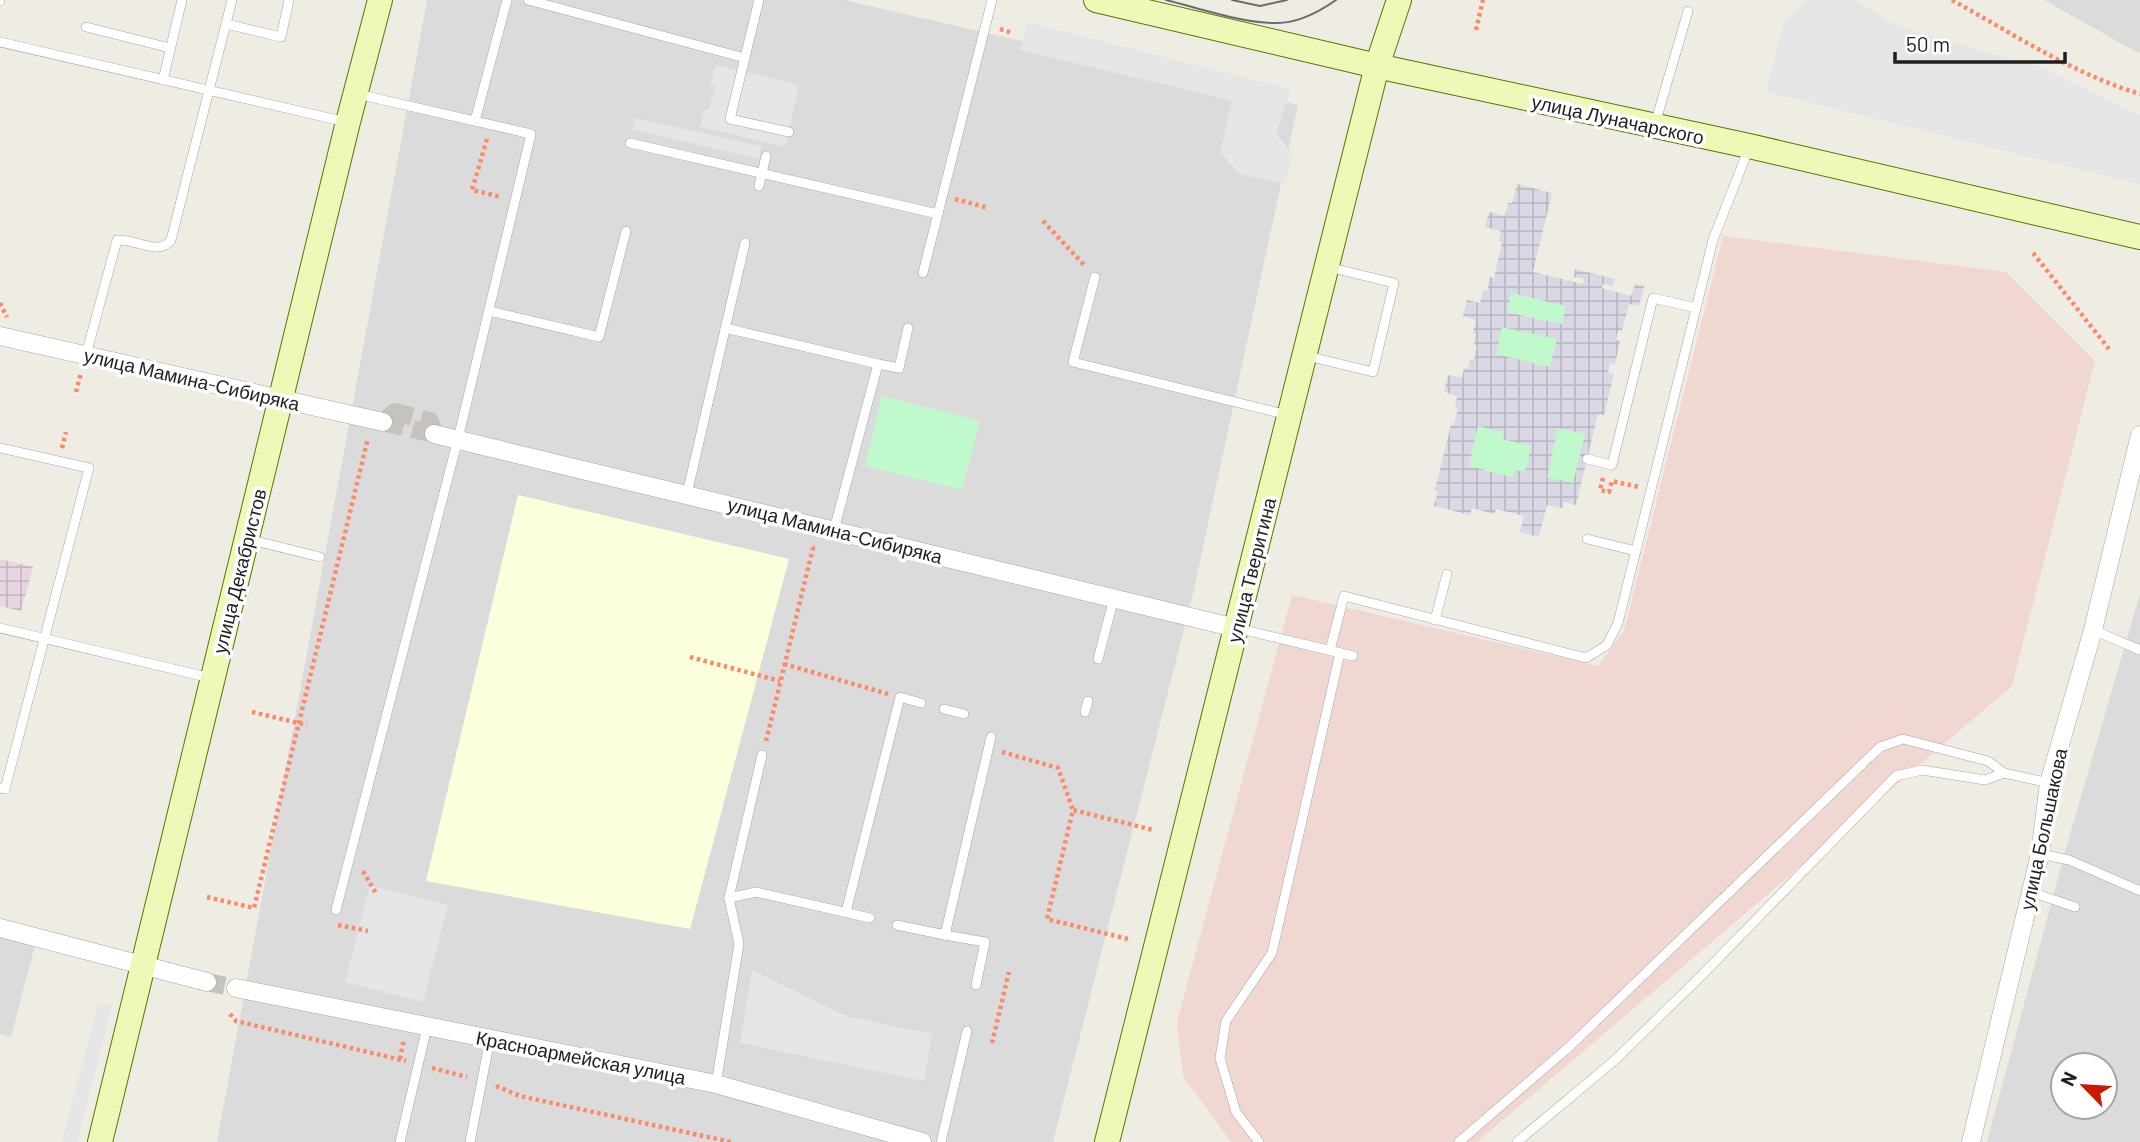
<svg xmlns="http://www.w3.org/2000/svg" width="2140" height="1142" viewBox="0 0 2140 1142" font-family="Barlow,sans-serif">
<defs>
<pattern id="industrial-grid" width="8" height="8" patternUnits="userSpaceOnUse" patternTransform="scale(1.75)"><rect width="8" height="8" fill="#e8d5e2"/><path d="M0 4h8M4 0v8" fill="none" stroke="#c7b6c1"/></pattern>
<pattern id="plaza-grid" width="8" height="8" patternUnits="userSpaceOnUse" patternTransform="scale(1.75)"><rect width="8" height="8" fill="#d9d8e4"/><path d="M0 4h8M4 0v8" fill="none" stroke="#bab9c3"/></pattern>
</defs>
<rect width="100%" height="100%" fill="#efece3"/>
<g fill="#dcdbdb" fill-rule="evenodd">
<path d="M 427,0 L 844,0 L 1298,105 L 1192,598 L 1053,1142 L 217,1142 Z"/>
<path d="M 2044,0 L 2140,0 L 2140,54 Z"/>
<path d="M 2140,594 L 2140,1142 L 1987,1142 L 2066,848 ZM 2063,1065 L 2105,1065 L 2105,1107 L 2063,1107 Z"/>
<path d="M 0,936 L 35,945 L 11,1037 L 0,1034 Z"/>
</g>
<path fill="#f0d7d2" d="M 1723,236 L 2006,272 L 2095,361 L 2012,686 L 1477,1142 L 1231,1142 L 1183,1076 L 1177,1022 L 1292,595 L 1598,666 L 1624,631 Z"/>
<path fill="url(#industrial-grid)" d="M 0,559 L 33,567 L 21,611 L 0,606 Z"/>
<path fill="#fbffdc" d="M 518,495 L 789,559 L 690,929 L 426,881 Z"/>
<g fill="#c0f9cc">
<path d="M 1511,293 L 1566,306 L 1562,325 L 1507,311 Z"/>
<path d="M 1502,326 L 1557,339 L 1550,367 L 1495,354 Z"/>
<path d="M 882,396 L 980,421 L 962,490 L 865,466 Z"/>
<path d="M 1478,426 L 1503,432 L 1502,439 L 1531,446 L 1525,472 L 1514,477 L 1469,466 Z"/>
<path d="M 1558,427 L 1585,434 L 1573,483 L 1546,477 Z"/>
</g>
<g fill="#e6e6e6">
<path d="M 1805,0 L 1855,0 L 1899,27 L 2043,68 L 2140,116 L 2140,184 L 1766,92 L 1784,21 Z"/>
<path d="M 1027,22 L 1291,89 L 1276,133 L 1293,155 L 1285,184 L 1239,174 L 1220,152 L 1232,101 L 1021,50 Z"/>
<path d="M 716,65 L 799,85 L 785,147 L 700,127 L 704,110 L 709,110 L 715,85 L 710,84 Z"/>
<path d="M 635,118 L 761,146 L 759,159 L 632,129 Z"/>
<path d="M 370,885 L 448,905 L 423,1002 L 345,982 Z"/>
<path d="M 752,970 L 846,1016 L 932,1034 L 924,1081 L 740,1043 Z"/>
<path d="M 98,1003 L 112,1006 L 77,1142 L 62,1142 Z"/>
</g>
<path fill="url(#plaza-grid)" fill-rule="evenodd" d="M 1517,184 L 1552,193 L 1533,272 L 1583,284 L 1584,279 L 1574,277 L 1575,269 L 1615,279 L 1613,286 L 1603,284 L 1602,288 L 1631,296 L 1635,284 L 1644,286 L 1639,306 L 1629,304 L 1622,330 L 1618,330 L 1616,340 L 1620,341 L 1615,364 L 1610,363 L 1608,373 L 1614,374 L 1604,415 L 1598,414 L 1576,505 L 1564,502 L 1562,508 L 1547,505 L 1539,537 L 1520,532 L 1524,516 L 1496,509 L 1495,514 L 1472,508 L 1470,515 L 1434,506 L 1438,491 L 1435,490 L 1451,425 L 1454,425 L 1458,409 L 1455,408 L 1457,396 L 1444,392 L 1448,375 L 1462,378 L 1464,368 L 1468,369 L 1470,359 L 1474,360 L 1477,346 L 1474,345 L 1476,334 L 1473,333 L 1476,320 L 1463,316 L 1467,300 L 1480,303 L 1483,290 L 1487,291 L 1490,277 L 1494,278 L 1502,242 L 1499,241 L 1501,231 L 1485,227 L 1489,212 L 1505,216 L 1508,203 L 1512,203 ZM 1511,293 L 1566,306 L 1562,324 L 1507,312 ZM 1502,327 L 1557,339 L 1550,367 L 1496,354 ZM 1478,426 L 1503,432 L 1502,439 L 1531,446 L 1525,472 L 1515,470 L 1513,477 L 1469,466 ZM 1558,428 L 1585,434 L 1573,483 L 1547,477 Z"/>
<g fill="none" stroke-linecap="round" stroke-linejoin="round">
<g stroke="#c5c3bc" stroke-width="18" stroke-dasharray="18 9" stroke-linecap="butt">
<path d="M 395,412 L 430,421 L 434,434 L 383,422 Z"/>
<path d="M 207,982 L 236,988"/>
</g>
<defs>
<g id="lane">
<path d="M 528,0 L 745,58"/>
<path d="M 759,0 L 730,119 L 789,132"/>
<path d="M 0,1 L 0,0"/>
<path d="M 226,24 L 281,37 L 289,0"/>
<path d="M 86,27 L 170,48"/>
<path d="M 0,42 L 346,122"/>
<path d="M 163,80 L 182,0"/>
<path d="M 475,121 L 507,0"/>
<path d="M 1655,124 L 1688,11"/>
<path d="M 630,143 L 938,214"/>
<path d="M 759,186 L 766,156"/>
<path d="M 923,273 L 992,0"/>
<path d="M 1095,277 L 1073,362 L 1288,415"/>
<path d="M 489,311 L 599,337 L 626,231"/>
<path d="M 725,328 L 878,364"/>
<path d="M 86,355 L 117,240 C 135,238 158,257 171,240 L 232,0"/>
<path d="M 1307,356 L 1373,372 L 1394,283 L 1328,267"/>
<path d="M 0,448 L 89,468 L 5,789 L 0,788"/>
<path d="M 1587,459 L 1612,465 L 1653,298 L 1696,308"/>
<path d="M 687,494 L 745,243"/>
<path d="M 834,530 L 878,364 L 899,368 L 908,328"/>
<path d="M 247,539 L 320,557"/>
<path d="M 1587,539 L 1636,551"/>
<path d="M 1435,620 L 1447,574"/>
<path d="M 0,628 L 211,678"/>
<path d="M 1236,628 L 1353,656"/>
<path d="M 2093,630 L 2140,650"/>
<path d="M 1330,650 L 1344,596 L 1586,658 L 1607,645 L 1618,623 L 1713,240 L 1749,148"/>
<path d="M 1098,659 L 1114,598"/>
<path d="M 944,709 L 964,714"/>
<path d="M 1085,712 L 1088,701"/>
<path d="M 2040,854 L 2069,860 L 2140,891"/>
<path d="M 2031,892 L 2075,907"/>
<path d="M 729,898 L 756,892 L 870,918"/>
<path d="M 336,910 L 458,439 L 531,134 L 357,94"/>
<path d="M 846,912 L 900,697 L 921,703"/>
<path d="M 897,925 L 945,935 L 991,737"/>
<path d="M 945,935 L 985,942 L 976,985"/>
<path d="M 716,1084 L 739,944 L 729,898 L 762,755"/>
<path d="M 400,1142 L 427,1027"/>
<path d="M 470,1142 L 490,1039"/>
<path d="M 941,1142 L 967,1031"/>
<path d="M 1259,1142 L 1236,1112 L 1220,1058 L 1226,1021 L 1272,953 L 1340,653"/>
<path d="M 1459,1142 L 1569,1047 L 1880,747 L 1903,739 L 1988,761 L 2004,773 L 2049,783"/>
<path d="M 1517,1142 L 1615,1060 L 1701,976 L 1896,776 L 1922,770 L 1985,780 L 2004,773"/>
</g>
<g id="street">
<path d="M 0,336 L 383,422"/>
<path d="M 434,434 L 1236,628"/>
<path d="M 0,928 L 207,982"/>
<path d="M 236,988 L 716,1084 L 922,1142"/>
<path d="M 1971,1142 L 2040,854 L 2049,783 L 2093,630 L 2140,435"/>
</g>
<g id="secondary">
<path d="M 1096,0 L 1377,66 L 1749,146 L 2140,237"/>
<path d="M 100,1142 L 348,122 L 380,0"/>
<path d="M 1107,1142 L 1377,66 L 1399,0"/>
</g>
</defs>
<use href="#lane" stroke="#a5a5a5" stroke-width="10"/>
<use href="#street" stroke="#a5a5a5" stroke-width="19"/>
<use href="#secondary" stroke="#5b7504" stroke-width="26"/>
<g stroke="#fa8a69" stroke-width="4.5" stroke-dasharray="3.5 3.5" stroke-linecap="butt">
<path d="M 1952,0 C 2013,34 2074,74 2140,94"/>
<path d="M 1000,29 L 1013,33"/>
<path d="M 1476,30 L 1483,0"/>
<path d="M 487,139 L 472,190 L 501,197"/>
<path d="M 955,199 L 988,208"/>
<path d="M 1043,221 L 1085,266"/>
<path d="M 2033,253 L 2109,349"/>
<path d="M 0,303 L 7,317"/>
<path d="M 76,392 L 81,373"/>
<path d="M 62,448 L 66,432"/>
<path d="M 1603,478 L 1600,490 L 1609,492 L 1612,481 L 1639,487"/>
<path d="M 690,657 L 780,681"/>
<path d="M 784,664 L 888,694"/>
<path d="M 252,712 L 307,725"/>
<path d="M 766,741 L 813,548 L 811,547"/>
<path d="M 1002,752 L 1058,768 L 1073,810"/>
<path d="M 363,871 L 377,895"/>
<path d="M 207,897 L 254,908 L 368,438"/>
<path d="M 338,925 L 368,931"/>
<path d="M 1128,939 L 1047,919 L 1073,810 L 1153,830"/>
<path d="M 230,1014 L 236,1021 L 406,1061"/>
<path d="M 992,1043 L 1009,972"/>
<path d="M 400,1059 L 404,1039"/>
<path d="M 432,1068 L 467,1077"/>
<path d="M 496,1086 L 520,1096 L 731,1142"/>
</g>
<use href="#lane" stroke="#fff" stroke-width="9"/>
<use href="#street" stroke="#fff" stroke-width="18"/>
<use href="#secondary" stroke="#eef9b7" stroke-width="24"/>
<g stroke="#6c6c6c" stroke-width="2">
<path d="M 1166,0 C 1199,8 1244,24 1277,23 C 1299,23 1319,12 1336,0"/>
<path d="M 1232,0 L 1260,6 L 1287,0"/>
</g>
</g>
<g text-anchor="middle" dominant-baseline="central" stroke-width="7" stroke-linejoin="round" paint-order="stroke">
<g font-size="19" fill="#1e1e1e" stroke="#fff">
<text transform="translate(1618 119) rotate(12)">улица Луначарского</text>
<text transform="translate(192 379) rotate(13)">улица Мамина-Сибиряка</text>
<text transform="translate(835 530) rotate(14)">улица Мамина-Сибиряка</text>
<text transform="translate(1251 570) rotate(-76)">улица Тверитина</text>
<text transform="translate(239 571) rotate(-76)">улица Декабристов</text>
<text transform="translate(2043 829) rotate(-78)">улица Большакова</text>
<text transform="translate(581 1057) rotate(11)">Красноармейская улица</text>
</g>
</g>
<g transform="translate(2084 1086) rotate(295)"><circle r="33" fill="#ffffff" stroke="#a5a5a5" stroke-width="2"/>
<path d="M0-5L12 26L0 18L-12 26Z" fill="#cb1900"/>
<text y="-10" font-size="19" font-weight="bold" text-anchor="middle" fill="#1e1e1e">N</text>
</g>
<path d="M1895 52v10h170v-10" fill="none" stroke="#1e1e1e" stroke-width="3.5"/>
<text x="1906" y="52" font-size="21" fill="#1e1e1e" stroke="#ffffff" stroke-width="5" paint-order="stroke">50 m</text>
</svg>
